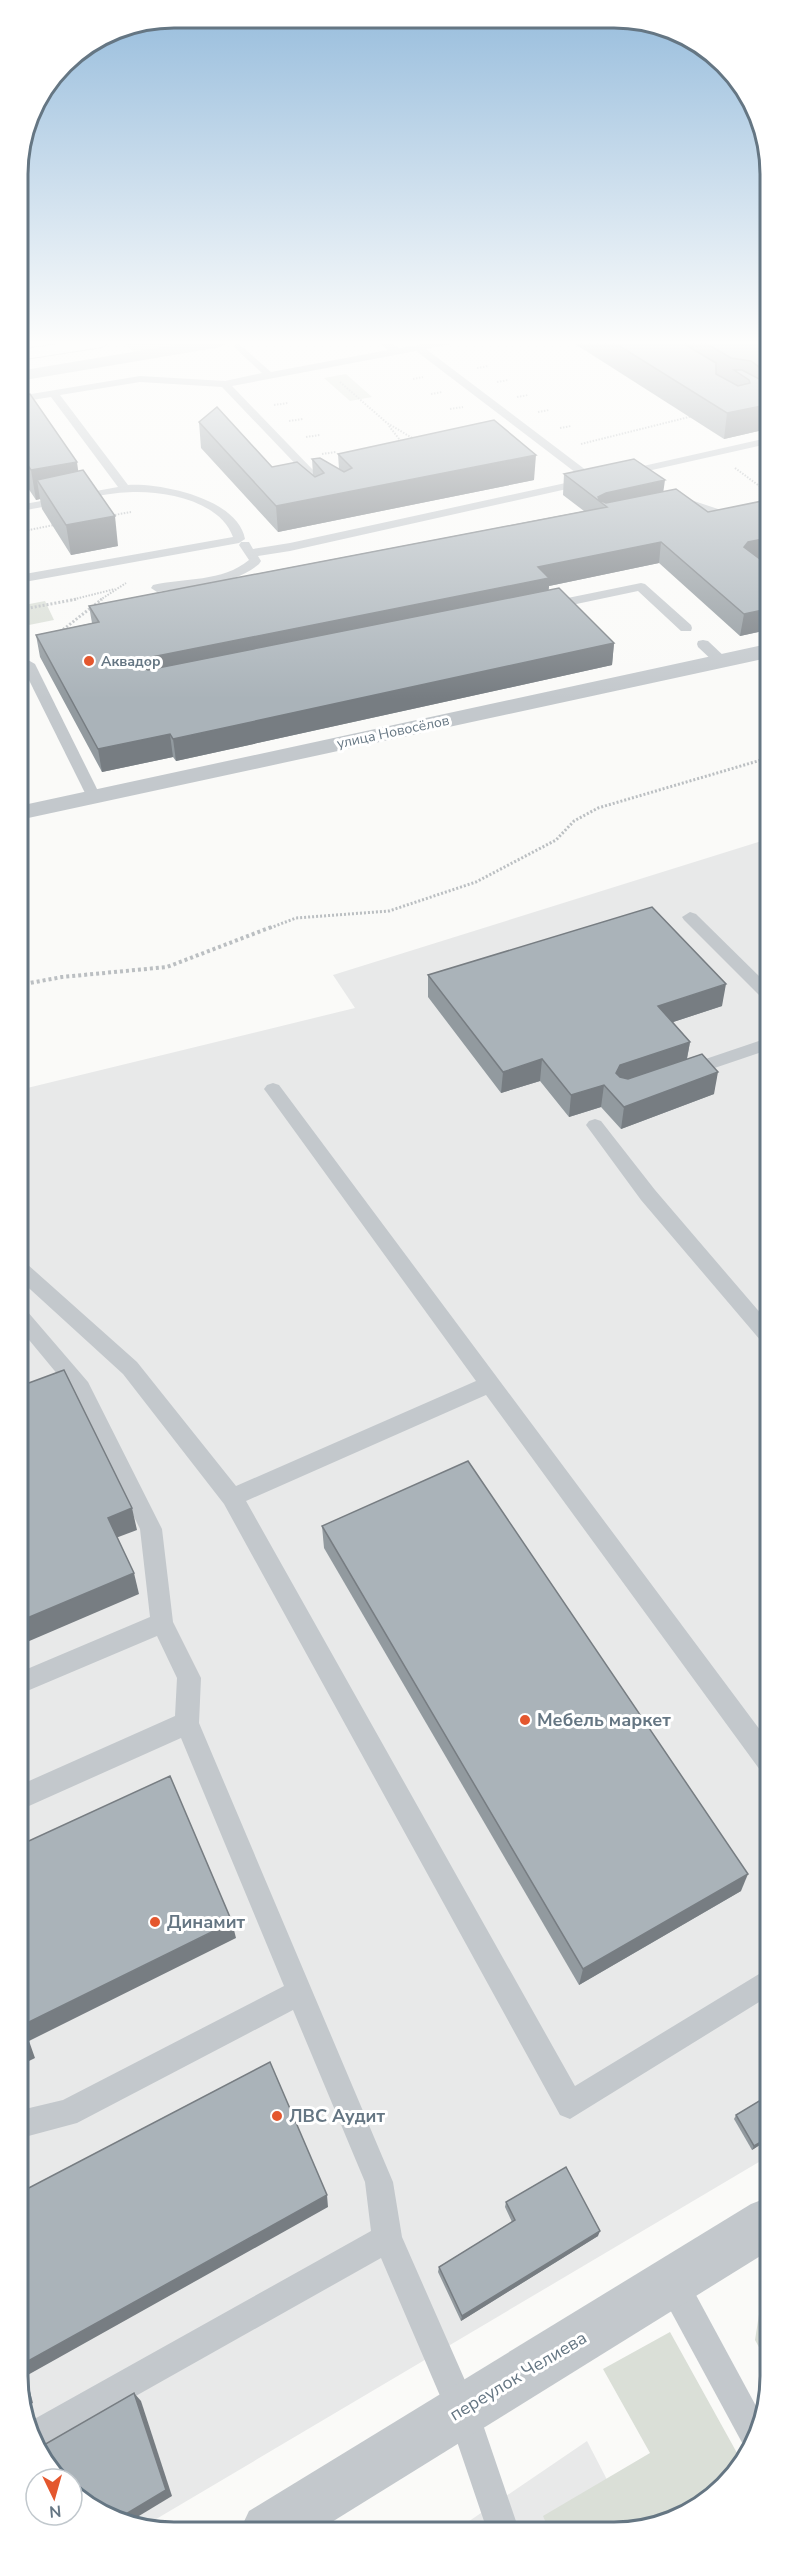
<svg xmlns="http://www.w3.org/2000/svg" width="788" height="2551" viewBox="0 0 788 2551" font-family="'Nunito Sans',sans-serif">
<rect width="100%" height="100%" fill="#fafaf8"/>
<g fill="#e8e9e9">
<path d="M 768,839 L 769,2156 L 141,2528 L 72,2491 L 72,2479 L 59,2479 L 21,2407 L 19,1090 L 355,1008 L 333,975 Z"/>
<path d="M 587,2441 L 633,2530 L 456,2530 Z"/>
</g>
<g fill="#dadfd7">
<path d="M 139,342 L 198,342 L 134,353 L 126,344 Z"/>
<path d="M 346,374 L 372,397 L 350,401 L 324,378 Z"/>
<path d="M 45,601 L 54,620 L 19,627 L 19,606 Z"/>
<path d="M 770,2273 L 770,2367 L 755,2340 L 765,2276 Z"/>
<path d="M 670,2332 L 742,2462 L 731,2480 L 691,2512 L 644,2530 L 549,2530 L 543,2516 L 650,2453 L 603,2369 Z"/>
</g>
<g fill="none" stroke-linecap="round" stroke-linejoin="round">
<defs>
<path id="primary" d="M 71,342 L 110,342 L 102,347 L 19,360 L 19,350 Z"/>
</defs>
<use href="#primary" stroke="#b5babe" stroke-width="2"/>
<g stroke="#bbbfc2" stroke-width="2" stroke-dasharray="1.5 1.5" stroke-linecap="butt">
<path d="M 477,368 L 488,366"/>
<path d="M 413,379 L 423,377"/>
<path d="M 340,382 L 387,423 L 414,439"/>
<path d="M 497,382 L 508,380"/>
<path d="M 431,394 L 442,392"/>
<path d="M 517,397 L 528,395"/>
<path d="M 274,405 L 288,403"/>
<path d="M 450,409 L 463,407"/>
<path d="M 538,412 L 549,410"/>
<path d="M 289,421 L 303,419"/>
<path d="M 389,426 L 403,444"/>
<path d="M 560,428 L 571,426"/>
<path d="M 306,437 L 320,435"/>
<path d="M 581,444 L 693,416"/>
<path d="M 322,454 L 336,452"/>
<path d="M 735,468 L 762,488"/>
<path d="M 109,516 L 131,512"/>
<path d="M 19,532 L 54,525"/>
<path d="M 71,600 L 115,589"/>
<path d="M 100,600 L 126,583"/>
</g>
<g stroke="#bbbfc2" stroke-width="3" stroke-dasharray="2 2" stroke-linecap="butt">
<path d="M 19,610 L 77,599"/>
<path d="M 60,632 L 102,599"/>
<path d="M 270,928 L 296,918 L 389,911 L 476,882 L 556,840 L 574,821 L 598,808 L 768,758"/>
</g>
<path stroke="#bbbfc2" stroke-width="4" stroke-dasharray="3 3" stroke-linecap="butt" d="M 19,985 L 62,977 L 167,967 L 274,926"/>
<g fill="#c3c8cc" fill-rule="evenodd">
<path d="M 378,342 L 389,342 L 399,348 L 435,342 L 455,342 L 453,344 L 426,349 L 599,480 L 589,484 L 290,551 L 258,556 L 261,561 L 259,564 C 233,586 190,586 157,592 L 151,588 L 153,585 C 183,578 223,582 249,560 L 239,545 L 241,542 L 249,542 L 253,549 L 290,543 L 584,479 L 416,351 L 232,386 L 313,470 L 332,476 L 342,485 L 336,488 L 324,480 L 305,474 L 222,387 L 140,382 L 60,395 L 128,485 C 162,483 238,499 245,539 L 239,543 L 19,583 L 19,575 L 233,537 C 220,501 166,491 133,492 C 96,493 55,506 19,511 L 19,505 L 118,487 L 51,397 L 19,402 L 19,396 L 140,376 L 225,381 L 262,373 L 235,348 L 233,346 L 238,343 L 271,372 L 388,350 Z"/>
<path d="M 767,438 L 767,444 L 621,477 L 615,474 L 621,471 Z"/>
<path d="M 691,500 L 742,517 L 744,519 L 738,522 L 696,508 L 672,507 L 666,504 L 672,501 Z"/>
<path d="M 641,583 L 645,584 L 691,625 L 692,628 L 691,631 L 681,631 L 638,591 L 548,610 L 542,606 L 548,602 Z"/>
<path d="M 703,640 L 708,641 L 726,658 L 728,661 L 726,664 L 716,664 L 698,647 L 697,644 L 698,641 Z"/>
<path d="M 28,660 L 35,664 L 101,797 L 99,800 L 94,801 L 87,797 L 21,664 Z"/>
<path d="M 690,912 L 696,914 L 768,985 L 768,999 L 762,998 L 684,920 L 682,917 Z"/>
<path d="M 768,1038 L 768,1050 L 685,1078 L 679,1076 L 676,1072 L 679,1068 Z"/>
<path d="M 273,1083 L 279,1085 L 769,1742 L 769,1774 L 760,1770 L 486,1395 L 246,1501 L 575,2086 L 769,1968 L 769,1996 L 570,2119 L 560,2115 L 224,1504 L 123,1374 L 20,1280 L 20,1262 L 27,1264 L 137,1362 L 236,1486 L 476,1381 L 267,1093 L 264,1089 L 267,1085 Z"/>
<path d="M 595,1119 L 601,1121 L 655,1190 L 768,1322 L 768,1343 L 761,1341 L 641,1200 L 586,1125 L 589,1121 Z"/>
<path d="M 20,1308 L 27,1311 L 88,1382 L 162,1529 L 173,1622 L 201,1678 L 199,1723 L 393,2182 L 402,2237 L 478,2410 L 519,2530 L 487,2530 L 447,2412 L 381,2258 L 47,2446 L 43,2448 L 29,2422 L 371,2231 L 365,2182 L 293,2010 L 77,2123 L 21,2138 L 21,2110 L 63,2100 L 284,1986 L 181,1738 L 20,1810 L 20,1785 L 175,1716 L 177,1678 L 157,1636 L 20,1694 L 20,1672 L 150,1617 L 140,1529 L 73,1393 L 20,1329 Z"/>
<path d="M 672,2267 L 683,2271 L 762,2417 L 758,2437 L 749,2451 L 746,2450 L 661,2293 L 657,2282 L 661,2271 Z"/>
</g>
<g fill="#c3c8cc" fill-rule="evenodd">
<path d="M 192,342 L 229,342 L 221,347 L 19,381 L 19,371 Z"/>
<path d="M 768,644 L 768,658 L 19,820 L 19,806 Z"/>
<path d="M 769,2197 L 770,2250 L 319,2530 L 240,2530 L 249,2511 L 751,2204 Z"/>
</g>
<use href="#primary" fill="#fff" fill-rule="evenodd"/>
</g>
<g fill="#929a9f">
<path d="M 572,342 L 767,342 L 767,429 L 724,439 Z"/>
<path d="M 19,390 L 78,471 L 118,546 L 71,555 L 42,509 L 40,499 L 36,500 L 28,488 L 27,477 L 19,465 Z"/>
<path d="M 199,422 L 272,467 L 313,475 L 312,459 L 339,469 L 338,454 L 534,480 L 278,532 L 201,448 Z"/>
<path d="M 564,474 L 663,491 L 708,512 L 767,500 L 768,630 L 740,636 L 659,563 L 549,586 L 548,590 L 614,643 L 612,665 L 176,761 L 173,757 L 102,772 L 40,657 L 36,635 L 92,623 L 89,606 L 584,511 L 563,495 Z"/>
<path d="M 768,871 L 768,891 L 764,887 Z"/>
<path d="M 428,975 L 722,1006 L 673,1022 L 690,1042 L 687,1059 L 714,1094 L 621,1129 L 601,1107 L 569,1117 L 540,1081 L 501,1093 L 428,997 Z"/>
<path d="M 322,1526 L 741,1891 L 579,1985 L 324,1548 Z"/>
<path d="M 769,2095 L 769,2139 L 752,2150 L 734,2119 L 736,2115 Z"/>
<path d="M 506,2202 L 598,2236 L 461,2321 L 438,2272 L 439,2267 L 512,2222 L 505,2207 Z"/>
</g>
<g fill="#777d82">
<path d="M 767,405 L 767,429 L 724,439 L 727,413 Z"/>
<path d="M 536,455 L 534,480 L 278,532 L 276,506 Z"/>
<path d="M 77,462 L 81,491 L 37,480 L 40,499 L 36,500 L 31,470 Z"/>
<path d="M 665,480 L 662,501 L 607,507 L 598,499 L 598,497 L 606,493 Z"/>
<path d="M 115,516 L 118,546 L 71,555 L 66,525 Z"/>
<path d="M 768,538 L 768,550 L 766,559 L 745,563 L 744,547 L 748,542 Z"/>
<path d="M 661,542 L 659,563 L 549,586 L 548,600 L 150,680 L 138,665 L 147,658 L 538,567 Z"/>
<path d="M 768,609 L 768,630 L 740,636 L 744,614 Z"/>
<path d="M 614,643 L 612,665 L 176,761 L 173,739 Z"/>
<path d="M 170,734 L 173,757 L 102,772 L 98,749 Z"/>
<path d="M 726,984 L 722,1006 L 655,1028 L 658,1006 Z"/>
<path d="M 690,1042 L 686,1063 L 617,1087 L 616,1073 L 620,1065 Z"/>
<path d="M 542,1059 L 540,1081 L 501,1093 L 503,1072 Z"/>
<path d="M 718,1072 L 714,1094 L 621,1129 L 624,1107 Z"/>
<path d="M 604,1085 L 601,1107 L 569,1117 L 571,1095 Z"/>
<path d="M 132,1508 L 137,1530 L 113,1539 L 108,1518 Z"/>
<path d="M 134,1573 L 139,1594 L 20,1645 L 20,1621 Z"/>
<path d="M 748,1874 L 741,1891 L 579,1985 L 583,1969 Z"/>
<path d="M 232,1922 L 236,1938 L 29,2041 L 35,2058 L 21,2065 L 21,2026 Z"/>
<path d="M 769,2137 L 769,2139 L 752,2150 L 754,2146 Z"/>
<path d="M 327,2195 L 328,2207 L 26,2376 L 33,2403 L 22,2409 L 21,2407 L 21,2365 Z"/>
<path d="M 600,2231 L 598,2236 L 461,2321 L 462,2316 Z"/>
<path d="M 134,2393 L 141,2401 L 172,2496 L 129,2522 L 121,2517 Z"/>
</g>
<g fill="#aab3b9" stroke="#777d82" stroke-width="1.5">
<path d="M 613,342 L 681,342 L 716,363 L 716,374 L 738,386 L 750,383 L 749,380 L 734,370 L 742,370 L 765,382 L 767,381 L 767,405 L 727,413 Z"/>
<path d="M 704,342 L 767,342 L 767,373 L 751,361 L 731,358 Z"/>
<path d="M 19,390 L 22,395 L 30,394 L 77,462 L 31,470 L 23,458 L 28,458 L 19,443 Z"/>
<path d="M 217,407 L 272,467 L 297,462 L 315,477 L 324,473 L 312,459 L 320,458 L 344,472 L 352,468 L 338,454 L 494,420 L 536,455 L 276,506 L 199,422 Z"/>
<path d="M 634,459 L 665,480 L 606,493 L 598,497 L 599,500 L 606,503 L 676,489 L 708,512 L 767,500 L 768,538 L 748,542 L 744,547 L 768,565 L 768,609 L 744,614 L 661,542 L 538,567 L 549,578 L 147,658 L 138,665 L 148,670 L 559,588 L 614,643 L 173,739 L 170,734 L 98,749 L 36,635 L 99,622 L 89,606 L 607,507 L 564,474 Z"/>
<path d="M 83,470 L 115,516 L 66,525 L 37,480 Z"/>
<path d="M 652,907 L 726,984 L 658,1006 L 690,1042 L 620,1065 L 616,1073 L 620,1077 L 628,1079 L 702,1054 L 718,1072 L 624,1107 L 604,1085 L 571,1095 L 542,1059 L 503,1072 L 428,975 Z"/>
<path d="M 64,1370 L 132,1508 L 108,1518 L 134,1573 L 20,1621 L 20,1374 L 22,1374 L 26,1384 Z"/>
<path d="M 468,1461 L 748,1874 L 583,1969 L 322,1526 Z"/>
<path d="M 170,1776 L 232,1922 L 21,2026 L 27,2043 L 21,2046 L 20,1845 Z"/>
<path d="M 270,2062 L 327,2195 L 21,2365 L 21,2192 Z"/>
<path d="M 769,2095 L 769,2137 L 754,2146 L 736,2115 Z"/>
<path d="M 566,2167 L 600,2231 L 462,2316 L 439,2267 L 515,2220 L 506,2202 Z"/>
<path d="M 21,2384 L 24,2395 L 21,2397 Z"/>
<path d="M 134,2393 L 166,2490 L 121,2517 L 72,2491 L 72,2479 L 59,2479 L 42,2446 Z"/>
</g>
<linearGradient id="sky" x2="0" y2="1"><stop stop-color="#96bcdc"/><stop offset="0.49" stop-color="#fdfdfc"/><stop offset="1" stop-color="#fdfdfc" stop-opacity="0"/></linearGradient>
<rect width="788" height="699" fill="url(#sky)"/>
<g fill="#e4572e" stroke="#fff" stroke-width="2">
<circle cx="89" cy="661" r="6"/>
<circle cx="525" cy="1720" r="6"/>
<circle cx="155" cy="1922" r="6"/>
<circle cx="277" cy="2116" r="6"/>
</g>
<g text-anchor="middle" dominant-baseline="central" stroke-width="6" stroke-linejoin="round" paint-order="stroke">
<g font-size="14" font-weight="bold" fill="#657683" stroke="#fff" text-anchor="start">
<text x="101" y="661">Аквадор</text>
</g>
<g font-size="14" fill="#657683" stroke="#fff">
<text transform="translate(393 732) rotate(-12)">улица Новосёлов</text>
</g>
<g font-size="18" font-weight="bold" fill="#657683" stroke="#fff" text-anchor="start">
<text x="537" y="1720">Мебель маркет</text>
<text x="167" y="1922">Динамит</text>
<text x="289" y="2116">ЛВС Аудит</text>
</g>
<g font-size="18" fill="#657683" stroke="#fff">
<text transform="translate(518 2376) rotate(-31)">переулок Челиева</text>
</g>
</g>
<path d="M0 0H788V2551H0ZM174 28H614A146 146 0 0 1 760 174V2376A146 146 0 0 1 614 2522H174A146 146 0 0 1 28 2376V174A146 146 0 0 1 174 28Z" fill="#fff" fill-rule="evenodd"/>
<path fill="none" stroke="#657683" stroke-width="3" d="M174 28H614A146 146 0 0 1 760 174V2376A146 146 0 0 1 614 2522H174A146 146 0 0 1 28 2376V174A146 146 0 0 1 174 28Z"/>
<g transform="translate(54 2497) rotate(175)"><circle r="28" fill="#ffffff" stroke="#c1c8cd" stroke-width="1.5"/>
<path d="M0-4.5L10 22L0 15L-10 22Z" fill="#e4572e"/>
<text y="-9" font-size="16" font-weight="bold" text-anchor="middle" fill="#657683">N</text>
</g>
</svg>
